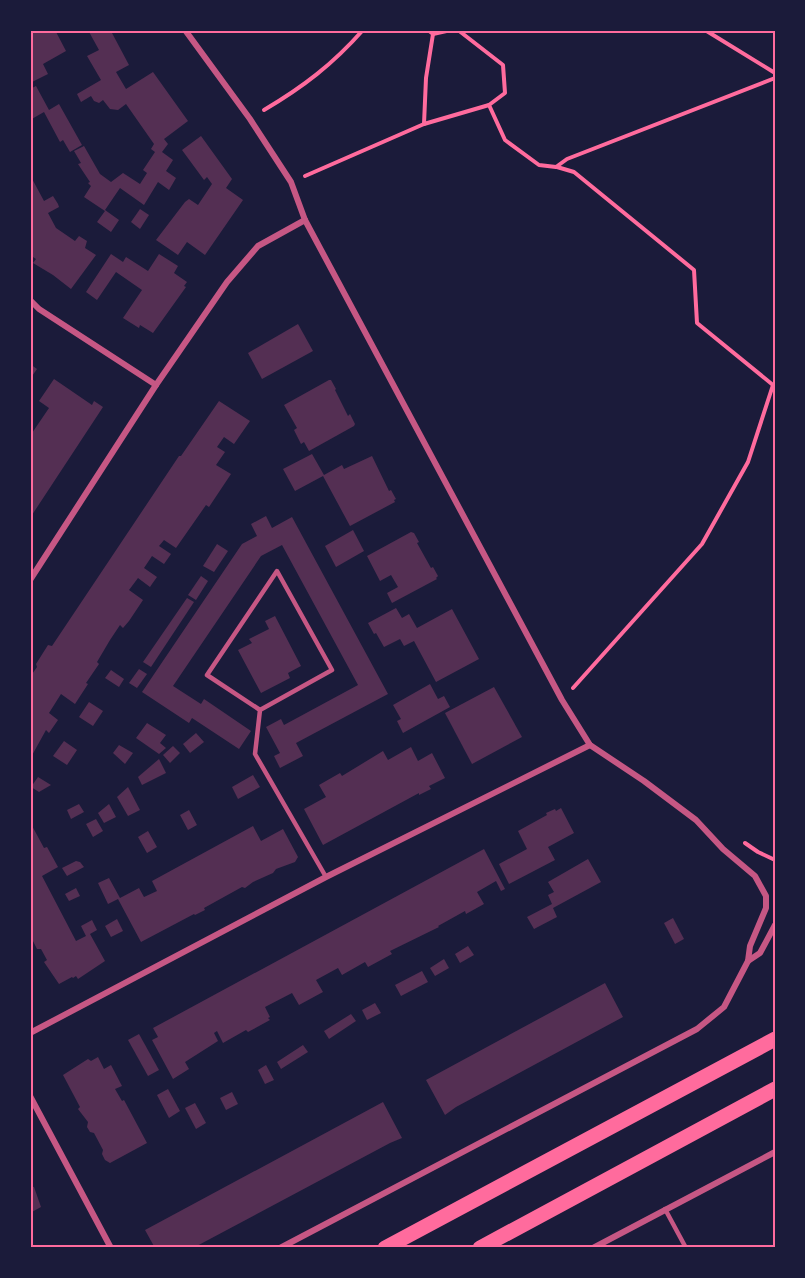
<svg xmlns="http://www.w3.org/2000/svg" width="805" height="1278" viewBox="0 0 805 1278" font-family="Manrope,sans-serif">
<rect width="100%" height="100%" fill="#1b1b3a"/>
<g fill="#542f53">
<path d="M 30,30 L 55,30 L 66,51 L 43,64 L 48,74 L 30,83 Z"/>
<path d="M 88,30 L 118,30 L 112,33 L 129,65 L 116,72 L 126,89 L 153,72 L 188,121 L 164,139 L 168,144 L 162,152 L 173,160 L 166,171 L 176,178 L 169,190 L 158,182 L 144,205 L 120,188 L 105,210 L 119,220 L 111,232 L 97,222 L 105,211 L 84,197 L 91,186 L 88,183 L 90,182 L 78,164 L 81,163 L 74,151 L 84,146 L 100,174 L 111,182 L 123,173 L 140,184 L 147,173 L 143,170 L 155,152 L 151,149 L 154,144 L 126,104 L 118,110 L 110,109 L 103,100 L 99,103 L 94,101 L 91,96 L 81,102 L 77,94 L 101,80 L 87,56 L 99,50 Z"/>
<path d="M 36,86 L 49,110 L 59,104 L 82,145 L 70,152 L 63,140 L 60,142 L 44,112 L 30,120 L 30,89 Z"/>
<path d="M 201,136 L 232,179 L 226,188 L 243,200 L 205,255 L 187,242 L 178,255 L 156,240 L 185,202 L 189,199 L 198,205 L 212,184 L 207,177 L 204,180 L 182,150 Z"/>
<path d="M 30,175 L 44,201 L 53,196 L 58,204 L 59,207 L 48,213 L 56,228 L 75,241 L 79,236 L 87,241 L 85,248 L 96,255 L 71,289 L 53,275 L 33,263 L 36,259 L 30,255 Z"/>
<path d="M 140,209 L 149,215 L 140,229 L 131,222 Z"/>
<path d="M 111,254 L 123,262 L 126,257 L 148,271 L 159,254 L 178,266 L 174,273 L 187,282 L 184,286 L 186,287 L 153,333 L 140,325 L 139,328 L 123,318 L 142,290 L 116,272 L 97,300 L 86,292 Z"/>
<path d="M 298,324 L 313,351 L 262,379 L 248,353 Z"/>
<path d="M 30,364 L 37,369 L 30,379 Z"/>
<path d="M 54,379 L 92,405 L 94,401 L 103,407 L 30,518 L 30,436 L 49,408 L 39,401 Z"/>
<path d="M 329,380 L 331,380 L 336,389 L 335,390 L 348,416 L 350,414 L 355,424 L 354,426 L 309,451 L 304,442 L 301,444 L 294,430 L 297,428 L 284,405 Z"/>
<path d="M 219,401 L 250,421 L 234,444 L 224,437 L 217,447 L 225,452 L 216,465 L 231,474 L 209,507 L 206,505 L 176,548 L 164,540 L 159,546 L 171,554 L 164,564 L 152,556 L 144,568 L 157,577 L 152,584 L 150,587 L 138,578 L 129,590 L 143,600 L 129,621 L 123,628 L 120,625 L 110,640 L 97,662 L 99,664 L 86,683 L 88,684 L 75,704 L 61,694 L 49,713 L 58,720 L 49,733 L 46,730 L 30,759 L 30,677 L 37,667 L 36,664 L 48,645 L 52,646 L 179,456 L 181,456 Z"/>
<path d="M 312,454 L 324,475 L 342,465 L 344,469 L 372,456 L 389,491 L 391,490 L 396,499 L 394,500 L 395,502 L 350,526 L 323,476 L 295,491 L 283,469 Z"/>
<path d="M 266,516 L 272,528 L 292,517 L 388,694 L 296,743 L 303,756 L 280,768 L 274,756 L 280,753 L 266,727 L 281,719 L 284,725 L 358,685 L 282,545 L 261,556 L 173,686 L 201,704 L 204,699 L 251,731 L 239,749 L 192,718 L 189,723 L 142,692 L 242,544 L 257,536 L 251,524 Z"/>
<path d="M 353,530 L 364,551 L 336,567 L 325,546 Z"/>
<path d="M 411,532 L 414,533 L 419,542 L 417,543 L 431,568 L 433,567 L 438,576 L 436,578 L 437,579 L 392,603 L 387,593 L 398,587 L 391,575 L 380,581 L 367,556 Z"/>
<path d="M 217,544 L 228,551 L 214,572 L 203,566 Z"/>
<path d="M 201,576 L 208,581 L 196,600 L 188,595 Z"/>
<path d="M 187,598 L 194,602 L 151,667 L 143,662 Z"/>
<path d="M 396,608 L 402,618 L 409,614 L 417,628 L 452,609 L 479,659 L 436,682 L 414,641 L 404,646 L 400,639 L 384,647 L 376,633 L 374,634 L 368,623 Z"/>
<path d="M 275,616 L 301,666 L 288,673 L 290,678 L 261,693 L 238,650 L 252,643 L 249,639 L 269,629 L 265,621 Z"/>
<path d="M 139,669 L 147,674 L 137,688 L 129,683 Z"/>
<path d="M 111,670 L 124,679 L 119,687 L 105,678 Z"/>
<path d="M 430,684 L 438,699 L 444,696 L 450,707 L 403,733 L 397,721 L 401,719 L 393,705 Z"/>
<path d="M 494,687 L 522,737 L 472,764 L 445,713 Z"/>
<path d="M 89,702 L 103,711 L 93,726 L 79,717 Z"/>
<path d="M 147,723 L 166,735 L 160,743 L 166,748 L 159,754 L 136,738 Z"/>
<path d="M 196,733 L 204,742 L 190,753 L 183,744 Z"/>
<path d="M 64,741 L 77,750 L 67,765 L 53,756 Z"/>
<path d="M 119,745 L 133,753 L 125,764 L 113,753 Z"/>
<path d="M 173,746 L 180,753 L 170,763 L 163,755 Z"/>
<path d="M 411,747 L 418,761 L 432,753 L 445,778 L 429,786 L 431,789 L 419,795 L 419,793 L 323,845 L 304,809 L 326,797 L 319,785 L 340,773 L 342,776 L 383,751 L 388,760 Z"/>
<path d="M 159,759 L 166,773 L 142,785 L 138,777 Z"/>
<path d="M 253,775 L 260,787 L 238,799 L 232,787 Z"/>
<path d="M 38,777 L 51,785 L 39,792 L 31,787 Z"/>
<path d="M 128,787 L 140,810 L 128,816 L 117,797 Z"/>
<path d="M 79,804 L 84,812 L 71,819 L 67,810 Z"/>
<path d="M 109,804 L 116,817 L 104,823 L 98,813 Z"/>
<path d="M 561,808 L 574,833 L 548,847 L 555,860 L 509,884 L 499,864 L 527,849 L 518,831 L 547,815 L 546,813 L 555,809 L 556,811 Z"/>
<path d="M 189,810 L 197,825 L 188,830 L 180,815 Z"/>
<path d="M 96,819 L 103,831 L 93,837 L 86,824 Z"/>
<path d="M 30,822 L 44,848 L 47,847 L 58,867 L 42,876 L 76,941 L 86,936 L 81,926 L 92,920 L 97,930 L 90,934 L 105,961 L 78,979 L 76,976 L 73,978 L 72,977 L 59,984 L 44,962 L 47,960 L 41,949 L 37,949 L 30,935 Z"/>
<path d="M 253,826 L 261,841 L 283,829 L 298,857 L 295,862 L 276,869 L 273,873 L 253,882 L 245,888 L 242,887 L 204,908 L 205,910 L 195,915 L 194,914 L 141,942 L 118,899 L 108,904 L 98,883 L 109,878 L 120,898 L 139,888 L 144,897 L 157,891 L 152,881 Z"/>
<path d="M 148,831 L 157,847 L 147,853 L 138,837 Z"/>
<path d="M 484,849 L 505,889 L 501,891 L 496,881 L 477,892 L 484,904 L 466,914 L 465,911 L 438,926 L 439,927 L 390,951 L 392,954 L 368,967 L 365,962 L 342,975 L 338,968 L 316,980 L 323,992 L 299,1005 L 292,993 L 265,1007 L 270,1017 L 268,1018 L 270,1020 L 248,1032 L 246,1030 L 223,1043 L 217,1031 L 214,1033 L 218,1041 L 185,1062 L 189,1069 L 173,1079 L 152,1040 L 158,1037 L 153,1028 Z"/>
<path d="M 588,859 L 601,882 L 553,908 L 557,917 L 534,929 L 527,917 L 552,904 L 548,895 L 554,892 L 548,882 Z"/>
<path d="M 76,861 L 80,862 L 84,867 L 67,876 L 62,868 Z"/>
<path d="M 76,888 L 80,896 L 69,901 L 65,894 Z"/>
<path d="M 673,918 L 684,939 L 675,944 L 664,923 Z"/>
<path d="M 117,919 L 123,931 L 111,937 L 105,926 Z"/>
<path d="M 468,946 L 474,955 L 460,963 L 455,954 Z"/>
<path d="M 444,959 L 449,968 L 435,976 L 430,968 Z"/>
<path d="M 422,971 L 428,982 L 401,996 L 395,985 Z"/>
<path d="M 605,983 L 623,1017 L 456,1107 L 445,1115 L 426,1080 Z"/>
<path d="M 375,1003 L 381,1013 L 367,1020 L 362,1010 Z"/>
<path d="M 351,1014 L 356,1021 L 329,1039 L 324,1031 Z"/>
<path d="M 139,1034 L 159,1070 L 148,1076 L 128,1040 Z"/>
<path d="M 303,1045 L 308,1052 L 281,1069 L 277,1062 Z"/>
<path d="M 98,1057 L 104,1069 L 111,1065 L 122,1086 L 115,1089 L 122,1101 L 124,1100 L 147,1143 L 110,1163 L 105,1160 L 102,1154 L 103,1150 L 94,1133 L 90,1132 L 87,1127 L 88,1122 L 78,1109 L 80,1107 L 63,1075 L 88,1059 L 91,1061 Z"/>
<path d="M 266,1065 L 274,1080 L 265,1084 L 258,1070 Z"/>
<path d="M 168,1089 L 180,1111 L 169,1118 L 157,1095 Z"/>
<path d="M 232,1092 L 238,1104 L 226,1110 L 220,1098 Z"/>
<path d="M 383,1102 L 402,1138 L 390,1143 L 193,1248 L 155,1248 L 145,1230 Z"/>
<path d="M 195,1103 L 206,1123 L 196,1129 L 185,1108 Z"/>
<path d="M 30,1186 L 34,1187 L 41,1207 L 30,1213 Z"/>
</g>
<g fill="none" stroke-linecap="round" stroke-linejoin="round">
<g stroke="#ff6b9d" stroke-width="4">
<path d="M 428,30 L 433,34 L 451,30"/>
<path d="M 458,30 L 503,65 L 505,93 L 489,105 L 505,140 L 539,165 L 556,167 L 567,159 L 775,78"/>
<path d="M 705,30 L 775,73"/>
<path d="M 264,110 C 303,87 333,64 363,30"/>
<path d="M 424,124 L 426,78 L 433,34"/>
<path d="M 557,167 L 574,172 L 694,270 L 697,323 L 773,385 L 775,384"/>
<path d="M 305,176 L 424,124 L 489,105"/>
<path d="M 573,688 L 702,544 L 748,462 L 773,385"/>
<path d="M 745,843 L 758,852 L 775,860"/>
</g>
<g stroke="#c65784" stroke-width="4.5">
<path d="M 260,710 L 207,675 L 277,571 L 332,670 L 260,710 L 255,754 L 326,877"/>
<path d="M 665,1209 L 686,1248"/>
</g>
<g stroke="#c65784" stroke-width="6">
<path d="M 185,30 L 250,119 L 291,182 L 305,220 L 562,700 L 590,745 L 644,781 L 696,820 L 723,849 L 755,876 L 766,896 L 766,908 L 750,946 L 748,961"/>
<path d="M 30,300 L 39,309 L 156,385"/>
<path d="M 30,580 L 156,385 L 227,282 L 258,246 L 305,220"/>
<path d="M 30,1033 L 326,877 L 590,745"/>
<path d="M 30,1096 L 111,1248"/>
<path d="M 280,1248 L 697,1029 L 724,1007 L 748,961 L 760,953 L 775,925"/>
<path d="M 593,1248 L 775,1152"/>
</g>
<g stroke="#ff6b9d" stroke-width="15">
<path d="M 385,1248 L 775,1039"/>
<path d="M 480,1248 L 775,1089"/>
</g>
</g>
<rect width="805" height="1278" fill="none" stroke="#1b1b3a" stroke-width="63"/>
<rect x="32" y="32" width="742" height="1214" fill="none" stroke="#ff6b9d" stroke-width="2"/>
</svg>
